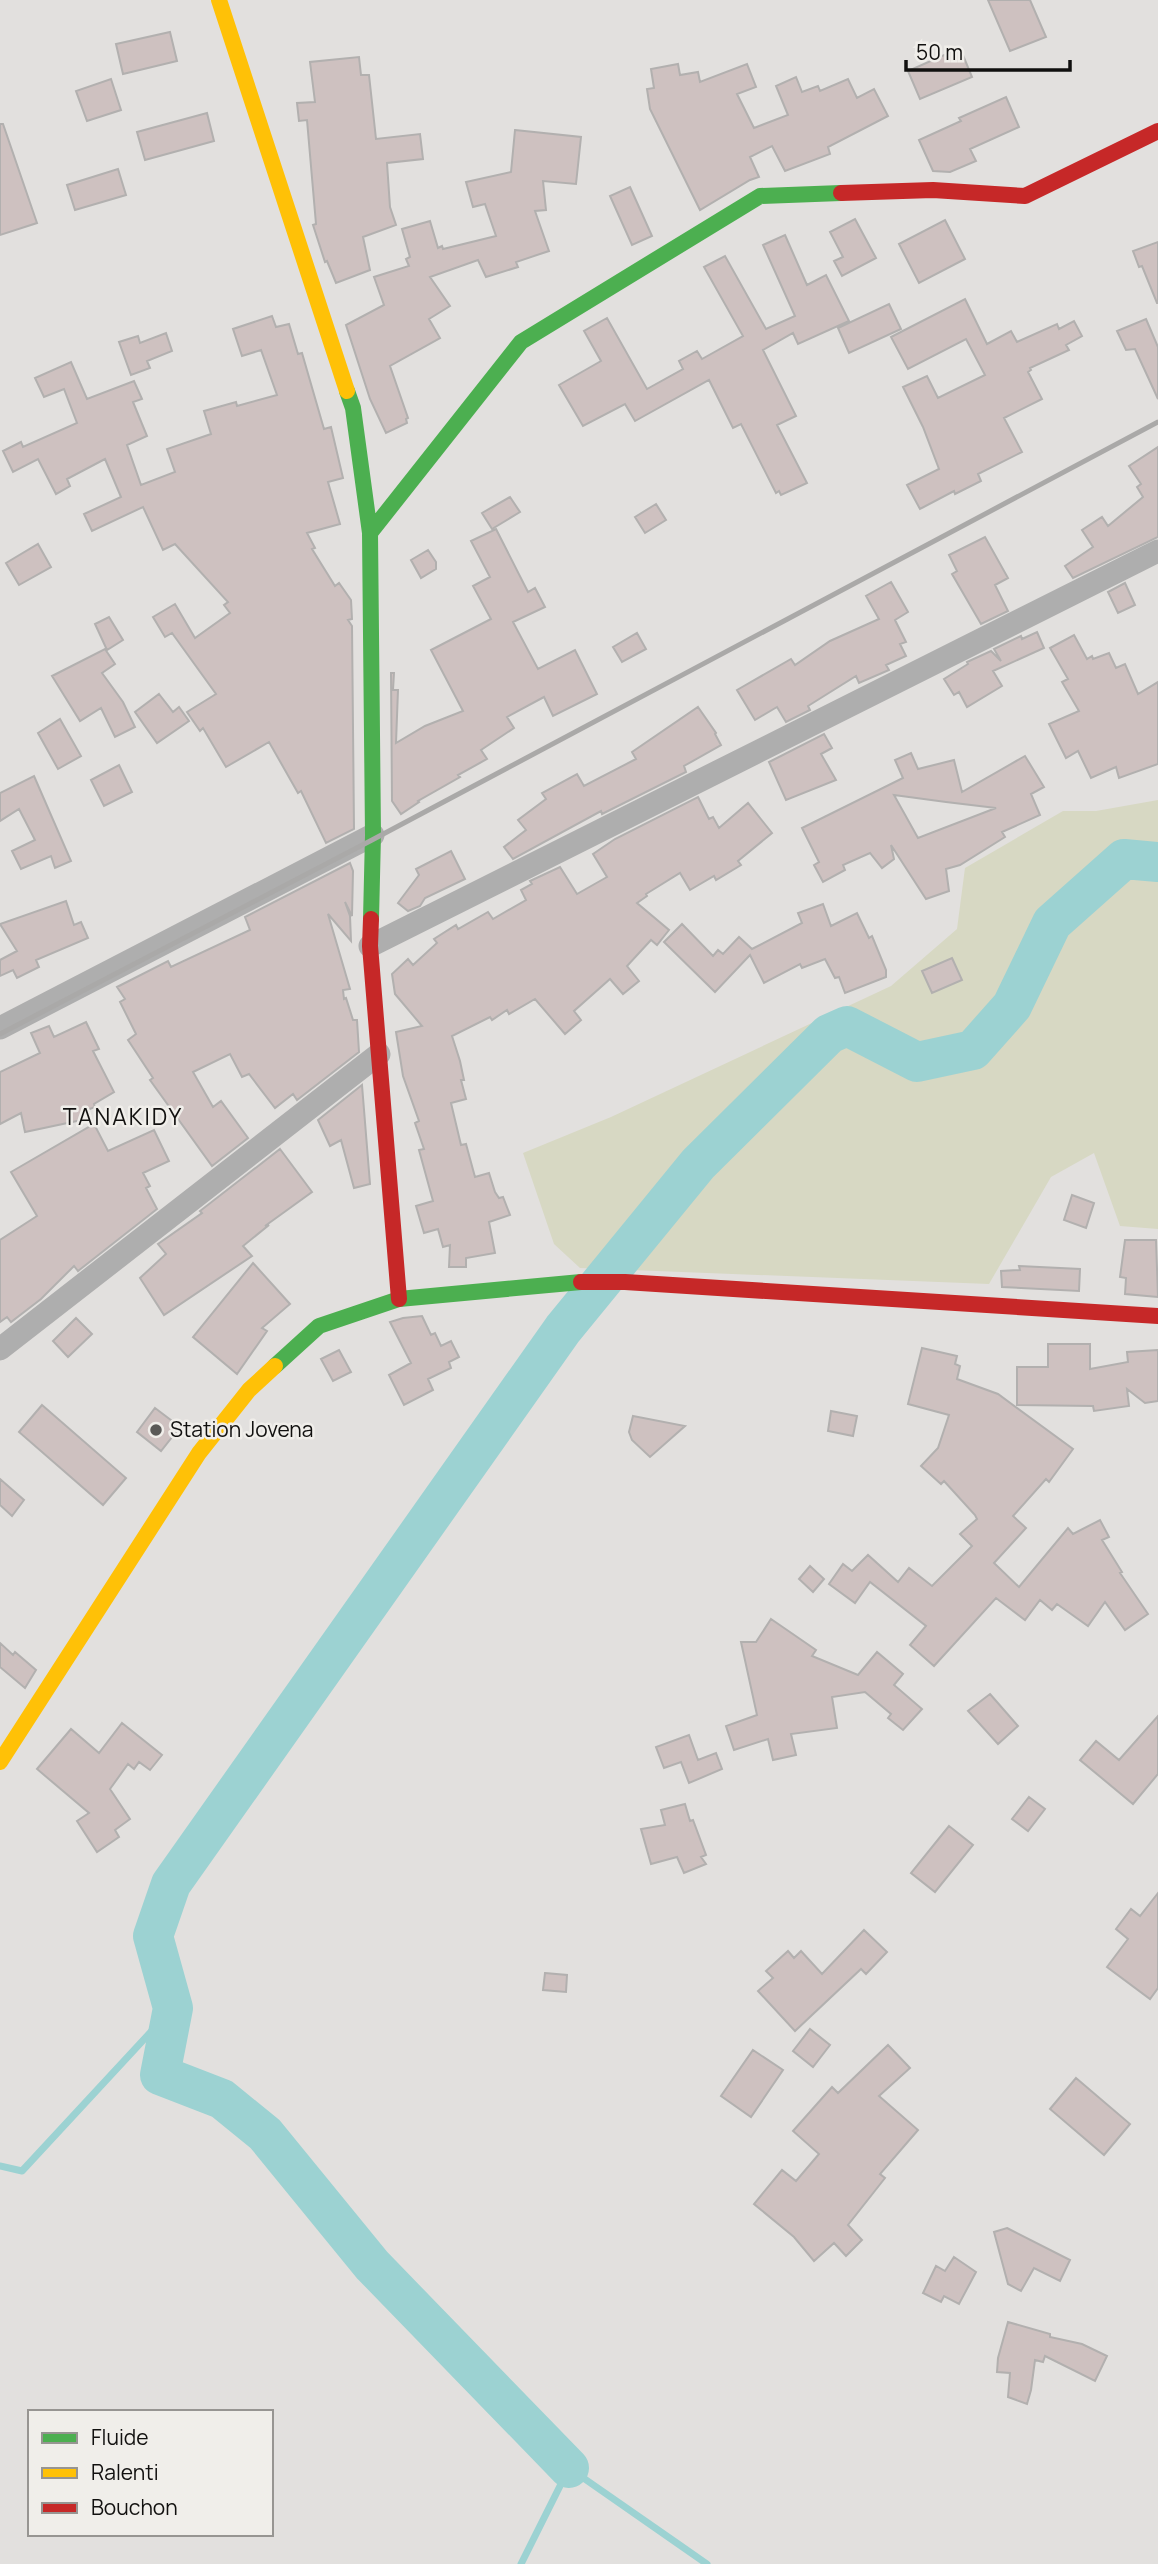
<svg xmlns="http://www.w3.org/2000/svg" width="1158" height="2564" font-family="Manrope,sans-serif">
<rect width="100%" height="100%" fill="#e2e0de"/>
<path fill="#d7d8c3" d="M1158 800V1229L1120 1226 1094 1153 1051 1177 989 1284 580 1268 554 1244 523 1153 611 1117 891 986 957 929 965 868 1063 811H1096Z"/>
<g fill="none" stroke-linecap="round" stroke-linejoin="round">
<path stroke="#9cd2d2" stroke-width="7" d="M0 2166 22 2171 173 2008
M521 2564 569 2468 707 2564"/>
<path stroke="#9cd2d2" stroke-width="40" d="M569 2468 372 2265 265 2134 222 2099 160 2075 173 2008 153 1936 171 1884 563 1329 698 1164 829 1034 847 1026 917 1062 973 1050 1012 1006 1052 923 1124 859 1158 862"/>
</g>
<path fill="#cec1c0" stroke="#b2b0af" stroke-width="2" fill-rule="evenodd" d="M988 0H1030L1046 37 1010 51Z
M170 32 177 61 123 74 116 44Z
M960 48 972 77 920 99 908 71Z
M359 57 361 75H369L376 139 420 134 423 159 387 163 390 207 396 225 363 237 370 270 336 283 327 261 325 262 313 225 316 224 307 120 299 121 297 103 315 102 310 62Z
M678 64 680 75 698 72 700 82 747 64 756 87 737 94 754 128 788 115 776 86 796 77 802 92 818 86 820 91 848 79 857 98 874 89 888 116 828 147 830 154 785 171 772 146 750 157 759 177 750 180 700 210 650 109 647 89 654 88 651 69Z
M111 79 121 110 87 121 76 91Z
M1006 97 1019 127 970 149 976 161 950 172 933 171 919 140 961 121 959 118Z
M207 113 214 141 145 160 137 132Z
M0 124H3L37 223 0 235Z
M515 130 581 137 576 184 543 181 546 210 535 211 549 251 516 262 518 267 486 277 478 260 430 277 450 306 429 319 440 338 390 366 408 418 406 419 407 423 386 433 370 399 346 325 384 305 374 277 409 266 406 259 410 257 402 229 430 221 438 248 442 246 443 249 496 236 485 204 473 207 466 182 511 172Z
M118 169 126 195 75 210 67 185Z
M630 187 652 236 632 245 610 196Z
M855 219 876 258 842 276 834 261 843 257 830 232Z
M945 220 965 259 919 283 899 244Z
M785 235 807 285 826 275 849 321 798 344 793 333 763 350 796 416 777 425 807 483 781 495 779 491 776 493 741 424 733 428 709 380 635 421 625 404 583 426 559 385 601 361 584 331 607 318 647 389 683 369 679 361 697 351 702 359 743 336 704 267 725 256 766 329 795 316 763 245Z
M1158 242V303H1157L1142 266 1139 267 1133 251Z
M965 299 987 344 1011 331 1017 342 1057 324 1059 329 1074 321 1082 336 1066 345 1069 350 1030 368 1031 370 1028 372 1042 399 1004 418 1022 452 978 474 981 481 955 494 954 491 920 509 907 485 939 469 923 427 903 387 927 376 938 398 985 375 966 339 908 369 891 337Z
M889 304 901 329 849 353 838 328Z
M272 316 276 327 289 324 298 354 302 353 324 429 331 427 343 478 328 482 340 524 307 533 315 548 312 549 335 586 339 583 351 600 352 619 348 620 352 626 354 829 326 843 301 791 298 793 269 742 226 767 203 728 200 731 187 712 216 694 172 633 165 637 153 617 175 604 195 638 230 613 224 605 228 602 175 544 163 550 143 507 92 531 84 514 121 497 105 459 67 479 70 486 56 494 38 459 13 472 3 451 21 442 23 447 77 423 64 389 44 397 35 378 71 362 87 399 134 381 142 399 133 402 147 436 127 445 141 485 175 472 167 449 211 434 204 411 236 402 237 406 277 395 261 350 242 356 233 329Z
M1146 319 1158 347V399L1135 349 1126 350 1117 331Z
M166 333 172 351 147 361 150 368 131 375 119 342 138 336 140 343Z
M1158 447V537L1073 578 1065 566 1093 547 1082 530 1102 517 1108 526 1143 497 1137 487 1141 484 1129 466Z
M510 497 520 512 492 529 482 513Z
M656 504 666 520 645 533 635 517Z
M496 529 528 592 535 588 545 607 513 622 538 669 575 650 597 694 553 716 544 697 507 717 514 728 481 750 487 759 458 775 460 777 418 801 419 802 401 814 392 801 391 673H394L393 690H398L396 743 425 726 463 711 431 650 491 619 473 586 490 577 471 541Z
M985 537 1008 578 995 585 1008 611 981 624 952 574 957 571 949 555Z
M38 544 51 567 19 585 6 563Z
M428 550 436 562V569L421 578 411 560Z
M891 582 908 612 895 620 906 642 900 644 906 656 886 665 889 670 859 683 856 676 808 706 810 710 786 722 777 707 755 720 737 690 791 659 795 665 830 641 879 619 866 596Z
M1125 583 1135 605 1118 613 1108 592Z
M109 617 123 640 107 650 95 624Z
M1037 632 1044 648 993 671 1002 686 967 707 959 692 954 695 944 679 968 664 967 662 991 651 1001 661 994 649 1021 636 1022 639Z
M637 633 646 649 622 662 613 647Z
M1074 635 1087 659 1092 656 1093 659 1109 653 1116 668 1125 664 1138 694 1158 682V764L1119 778 1116 767 1091 778 1078 751 1066 758 1049 724 1079 711 1062 682 1068 679 1050 648Z
M105 649 115 664 102 673 123 702 135 727 115 737 101 708 80 721 52 676Z
M159 694 173 712 179 707 189 721 157 743 135 712Z
M698 707 716 733 715 734 721 745 684 766 686 772 602 814 601 811 513 859 504 847 526 830 518 820 546 799 542 793 577 774 584 786 636 759 632 752Z
M60 719 81 756 58 769 38 733Z
M824 734 832 748 821 754 836 780 786 800 769 762Z
M911 753 918 769 954 760 962 792 1025 756 1044 787 1031 794 1040 815 1002 832 1005 837 960 865 946 869 949 891 926 899 891 845 894 859 882 868 870 853 843 865 845 870 823 882 814 865 819 862 802 828 903 778 895 760ZM894 795 946 802 996 808 918 838Z
M119 765 132 792 104 806 91 780Z
M34 776 71 861 55 868 51 856 21 869 12 851 35 840 19 809 0 821V793Z
M698 797 709 819 713 817 719 828 748 803 772 833 738 861 741 865 716 880 714 876 690 890 680 873 646 894 647 896 637 903 669 930 657 945 651 940 627 966 639 981 623 994 610 979 574 1011 581 1020 565 1034 535 999 509 1014 507 1010 492 1020 490 1017 452 1036 460 1061 464 1080H461L466 1099 451 1103 461 1145 466 1144 475 1177 489 1173 495 1192 499 1198 503 1197 510 1215 489 1222 495 1253 466 1258V1267H449L450 1245 443 1247 438 1229 424 1233 416 1206 433 1201 419 1150 424 1149 415 1123 419 1121 403 1076 396 1032 422 1026 395 994 392 974 408 959 413 965 437 943 434 939 456 925 458 929 488 912 493 919 526 900 521 890 532 884 530 881 560 867 577 894 607 877 593 854 615 839Z
M451 851 465 879 425 898 420 906 408 911 398 903 419 875 416 869Z
M350 863 353 871 352 916 345 902 350 916 351 941 328 914 350 989 343 990 344 999 346 998 353 1020H357L359 1052 297 1100 293 1094 275 1108 249 1074 242 1077 230 1054 193 1072 213 1107 221 1101 248 1138 212 1166 150 1080 153 1078 128 1040 136 1034 120 1002 125 999 117 987 168 961 171 967 250 930 245 917Z
M66 901 74 925 81 922 88 938 36 960 39 967 17 978 13 970 0 976V960L17 951 0 924Z
M823 904 831 926 857 913 869 938 872 936 886 970V977L845 993 839 977 835 978 825 959 802 968 800 964 764 983 750 955 715 992 664 942 682 924 713 956 718 950 723 954 739 937 752 949 802 923 798 913Z
M952 958 962 980 932 993 922 971Z
M86 1022 99 1049 93 1051 114 1092 94 1104 95 1107 87 1110 91 1118 25 1132 21 1113 0 1124V1072L40 1053 31 1033 49 1026 54 1037Z
M362 1085 370 1184 354 1188 341 1140 330 1146 318 1120Z
M94 1124 108 1151 154 1130 169 1161 143 1173 150 1186 146 1188 157 1209 78 1271 74 1266 41 1299 11 1322 7 1317 0 1322V1240L37 1216 11 1172Z
M280 1149 312 1192 265 1226 269 1225 243 1246 252 1256 164 1315 140 1278 166 1254 158 1244 202 1213 200 1211Z
M1072 1195 1094 1203 1086 1228 1064 1220Z
M1125 1240H1156L1158 1297 1125 1294 1126 1278 1120 1277Z
M253 1263 290 1304 262 1328 267 1331 237 1374 193 1337Z
M1019 1266 1080 1269 1079 1291 1002 1287 1001 1271 1020 1270Z
M422 1316 431 1335 435 1333 441 1346 451 1341 459 1357 449 1362 451 1368 428 1379 433 1390 404 1405 389 1375 411 1363 390 1322 403 1318Z
M76 1318 92 1334 68 1357 53 1341Z
M1048 1344H1090V1369L1128 1362 1127 1352 1158 1350V1401L1145 1403 1127 1389 1129 1406 1094 1411 1093 1406 1017 1405V1367H1048Z
M922 1348 957 1356 955 1364 960 1366 957 1379 998 1394 1073 1449 1049 1482 1046 1479 1013 1516 1026 1528 994 1563 1019 1587 1068 1528 1073 1534 1100 1520 1109 1537 1102 1540 1122 1572 1120 1573 1148 1614 1125 1630 1105 1602 1088 1626 1057 1604 1052 1610 1040 1600 1025 1620 996 1598 934 1666 910 1645 926 1626 870 1582 855 1603 829 1584 843 1564 852 1571 868 1555 898 1582 909 1568 932 1586 972 1546 960 1534 977 1519 975 1515 944 1481 941 1484 921 1466 938 1448 949 1415 908 1404Z
M339 1350 351 1372 333 1381 321 1359Z
M42 1405 126 1478 103 1505 19 1432Z
M155 1408 180 1427 161 1451 137 1432Z
M831 1411 857 1416 853 1436 828 1431Z
M633 1416 685 1426 650 1457 632 1440 629 1432Z
M0 1479 24 1500 12 1516 0 1505Z
M810 1566 824 1579 813 1592 799 1579Z
M771 1619 816 1650 812 1656 858 1675 877 1652 903 1674 894 1685 922 1709 903 1730 888 1718 891 1714 865 1692 832 1697 837 1728 791 1734 796 1755 773 1760 768 1739 734 1750 726 1726 757 1715 741 1642H756Z
M0 1643 13 1655 15 1652 36 1670 25 1688 0 1667Z
M990 1694 1018 1726 998 1744 968 1711Z
M1158 1716V1774L1133 1804 1080 1760 1096 1741 1119 1760Z
M122 1723 162 1755 150 1770 139 1762 134 1769 128 1764 110 1789 130 1819 115 1830 119 1837 97 1852 77 1821 89 1813 37 1769 71 1729 99 1753Z
M689 1735 698 1760 716 1753 722 1769 689 1783 681 1762 664 1768 656 1747Z
M1029 1797 1045 1809 1028 1831 1012 1819Z
M685 1804 690 1821 693 1820 706 1855 701 1857 706 1864 684 1873 677 1857 651 1864 641 1829 665 1825 661 1810Z
M949 1826 973 1845 935 1892 911 1873Z
M1158 1893V1988L1150 1999 1107 1967 1128 1939 1116 1929 1131 1909 1140 1916Z
M864 1930 887 1952 866 1974 861 1969 795 2031 758 1991 773 1978 766 1971 788 1951 794 1958 801 1951 822 1974Z
M545 1973 567 1975 566 1992 543 1990Z
M810 2029 830 2045 813 2067 793 2051Z
M888 2045 910 2068 879 2096 918 2130 880 2174 885 2178 848 2225 862 2240 846 2256 834 2243 814 2261 794 2237 754 2204 782 2170 796 2181 819 2154 793 2131 832 2087 838 2093Z
M753 2050 783 2070 751 2117 721 2096Z
M1076 2078 1130 2124 1104 2155 1050 2109Z
M1007 2228 1070 2260 1060 2281 1034 2268 1021 2291 1008 2284 994 2232Z
M954 2257 976 2272 959 2304 944 2296 941 2302 923 2293 936 2266 945 2271Z
M1008 2322 1050 2334V2337L1082 2344 1107 2356 1095 2381 1045 2356 1043 2362 1035 2360 1031 2390 1027 2404 1008 2397 1010 2373 997 2372 998 2358Z"/>
<g fill="none" stroke-linecap="round" stroke-linejoin="round">
<path stroke="#aeaeae" stroke-width="23" d="M370 946 1158 551
M0 1028 373 835
M0 1349 379 1054"/>
<path stroke="#4caf50" stroke-width="16" d="M347 391 353 408 370 533 373 835 371 919
M370 533 521 342 760 196 841 193
M275 1366 319 1326 399 1299 581 1282"/>
<path stroke="#ffc107" stroke-width="16" d="M219 0 347 391
M0 1762 199 1453 249 1390 275 1366"/>
<path stroke="#c62828" stroke-width="16" d="M841 193 933 190 1025 196 1158 131
M371 919 370 946 399 1299
M581 1282H625L1158 1316"/>
<path stroke="#aaa9a8" stroke-width="5" d="M0 1034 372 840 1158 422"/>
</g>
<circle fill="#5a5957" stroke="#f0eeea" stroke-width="2.5" cx="156" cy="1430" r="7"/>
<g text-anchor="middle" stroke-width="5" stroke-linejoin="round" paint-order="stroke">
<g font-size="21" fill="#11100f" stroke="#f0eeea" text-anchor="start">
<text x="170" y="1437">Station Jovena</text>
</g>
<g font-size="23" letter-spacing="2" fill="#11100f" stroke="#f0eeea">
<text x="123" y="1125">TANAKIDY</text>
</g>
</g>
<rect x="28" y="2410" width="245" height="126" fill="#f0eeea" stroke="#979592" stroke-width="2"/>
<rect x="42" y="2433" width="35" height="10" fill="#4caf50" stroke="#979592" stroke-width="2"/>
<text x="91" y="2445" font-size="21" fill="#11100f">Fluide</text>
<rect x="42" y="2468" width="35" height="10" fill="#ffc107" stroke="#979592" stroke-width="2"/>
<text x="91" y="2480" font-size="21" fill="#11100f">Ralenti</text>
<rect x="42" y="2503" width="35" height="10" fill="#c62828" stroke="#979592" stroke-width="2"/>
<text x="91" y="2515" font-size="21" fill="#11100f">Bouchon</text>
<path d="M906 60v10h164v-10" fill="none" stroke="#11100f" stroke-width="3.5"/>
<text x="916" y="60" font-size="21" fill="#11100f" stroke="#f0eeea" stroke-width="5" paint-order="stroke">50 m</text>
</svg>
